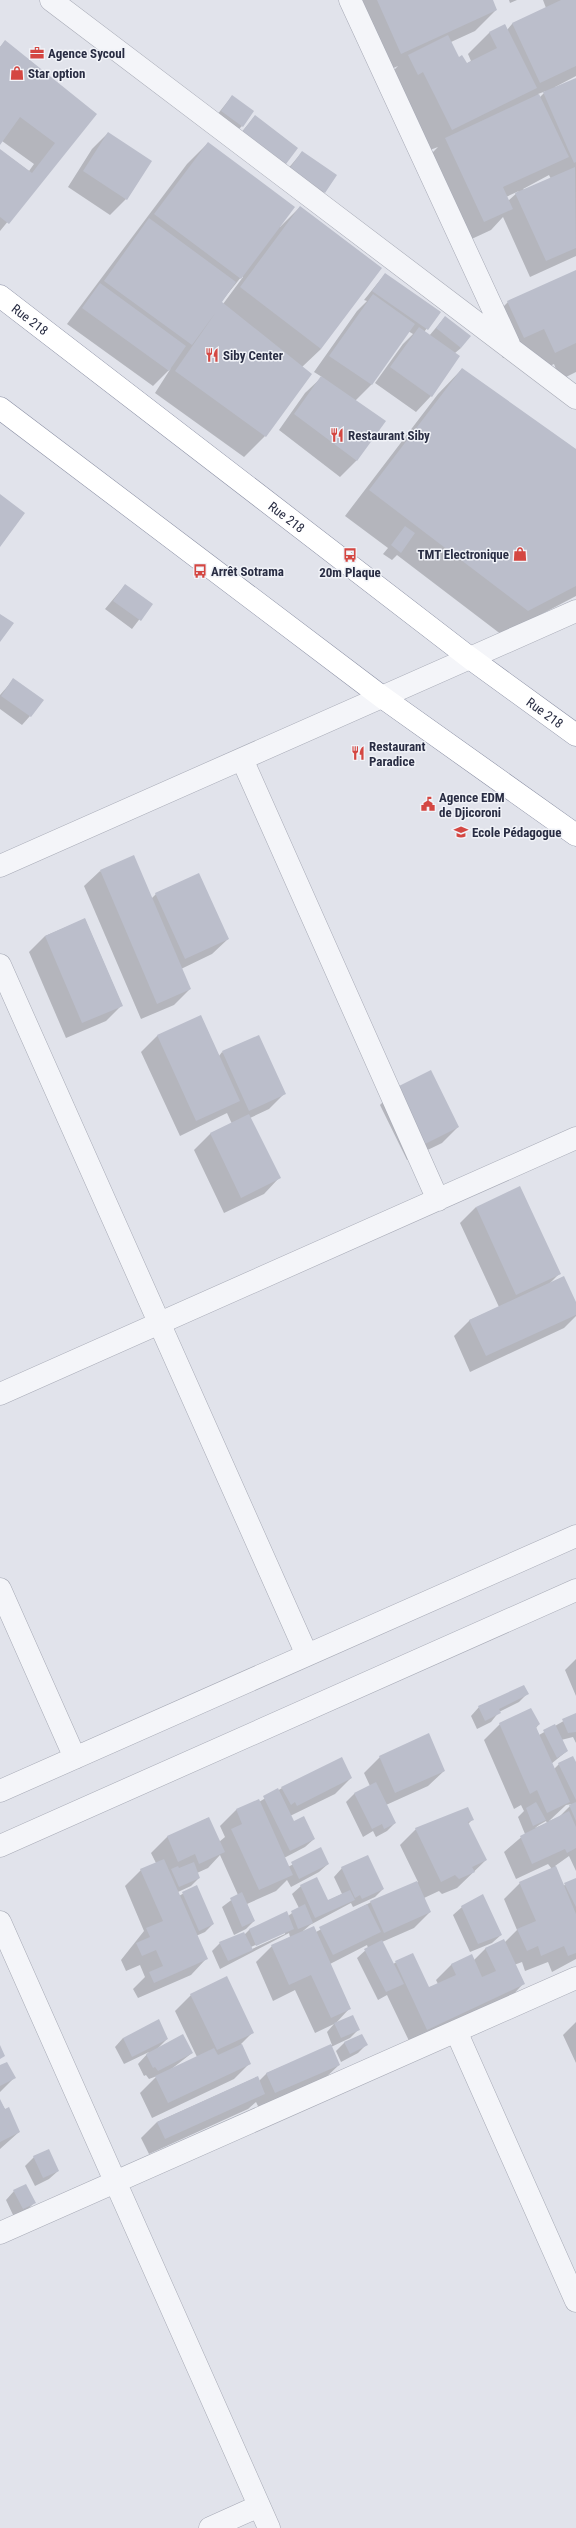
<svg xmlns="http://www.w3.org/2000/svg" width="576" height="2528" font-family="'Roboto Condensed',sans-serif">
<rect width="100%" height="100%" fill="#e1e3eb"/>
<path fill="#0003" fill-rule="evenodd" d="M349 0H492L496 10 475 31 451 42 458 58 466 64 471 61 468 54 489 33 505 25 507 30 512 24 546 8 543 0H576V76L555 87V88L576 79V256L530 277 503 217 491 230 463 243 425 160 438 147 430 150 387 77 398 66 380 74ZM546 91 540 97 538 94ZM549 175 551 179 524 190 523 189ZM519 191 508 201 506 197Z
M509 0H517L510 3Z
M5 41 95 115 0 231V150L29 171 34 164 2 141 0 144V47Z
M232 96 242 126 234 134 213 120Z
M255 116 297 148 285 164 235 140Z
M108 133 126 199 110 215 68 187 92 149Z
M208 143 280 227 300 207 321 349 302 367 265 436 244 457 155 393 171 368 153 386 67 324 187 164ZM242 276 243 277 223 304 221 302Z
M302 152 324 192 316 201 282 176Z
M576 271V372L560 380 554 364 534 373 522 349 503 358 486 324 508 302Z
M385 274 439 313 424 332 429 336 445 317 461 348 455 353 431 396 416 412 375 383 403 344 413 334 408 331 371 385 355 401 384 421 356 461 340 477 279 430 305 393 322 377 314 372 357 311 367 301 364 300Z
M462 369 576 450V596L502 635 397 555 392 560 383 554 388 548 345 516 438 394Z
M125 585 151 604 132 629 105 609Z
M13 680 30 716 22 725 0 709V695Z
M100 871 151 899 156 894 228 939 212 954 181 969 190 989 174 1005 141 1019 84 886Z
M85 919 122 1005 106 1021 66 1038 29 952 45 936Z
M201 1017 219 1056 222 1052 285 1093 269 1109 250 1118 279 1178 264 1194 224 1213 194 1150 210 1134 232 1124 227 1113 180 1136 141 1052 157 1036Z
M396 1089 458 1127 442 1143 407 1160 380 1105Z
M476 1207 559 1274 550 1283 576 1304V1316L564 1328 470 1372 454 1336 470 1320 499 1307 460 1223Z
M576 1659V1696L565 1670Z
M527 1694 519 1702 499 1712 491 1722 477 1729 471 1716 479 1707Z
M576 1714V1743L573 1737 561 1740 567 1751 551 1764 554 1769 559 1764H576V1871L569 1856 555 1866 563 1886 576 1879V1959L552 1972 548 1962 525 1971 522 1962 514 1965 523 1984 508 2000 411 2045 387 1995 378 2000 357 1958 368 1948 367 1945 330 1964 350 2008 335 2024 359 2029 350 2038 331 2047 339 2065 323 2080 259 2108 256 2102 248 2109 149 2154 141 2138 157 2122 257 2077 259 2081 267 2073 332 2045 327 2032 334 2024 315 2033 295 1990 273 2001 256 1962 272 1946 290 1937 289 1933 220 1969 212 1951 220 1943 244 1935 249 1930 286 1913 288 1916 299 1908 292 1894 301 1886 327 1901 342 1894 334 1877 342 1868 383 1889 375 1897 353 1907 351 1903 349 1904 310 1925 303 1931 316 1932 371 1902 418 1882 400 1845 416 1829 473 1819 468 1824 486 1860 457 1888 442 1894 439 1891 424 1898 430 1912 414 1928 382 1942 393 1964 412 1954 428 1989 438 1984 436 1980 452 1964 474 1960 486 1948 504 1943 517 1930 504 1899 520 1883 552 1869 548 1864 516 1879 504 1852 525 1834 518 1817 524 1811 521 1805 514 1809 484 1740 500 1724H539L536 1728 539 1735ZM572 1804 559 1817 549 1821 566 1805ZM546 1821 547 1823 535 1828 539 1825ZM285 1932V1934L252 1949 251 1947Z
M380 1757 444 1771 428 1786 386 1805 395 1823 387 1831 376 1837 373 1831 363 1837 346 1802 354 1794 370 1786 364 1773Z
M351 1778 335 1794 290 1816 293 1823 314 1839 305 1847 284 1858 288 1867 321 1849 328 1864 319 1872 291 1887 287 1880 276 1891 247 1904 254 1921 246 1929 234 1935 222 1907 238 1895 220 1855 208 1868 197 1873 199 1878 191 1886 178 1892 179 1896 196 1886 213 1924 205 1932 196 1936 206 1959 191 1975 138 1998 133 1989 145 1977 140 1965 126 1971 121 1960 144 1931 125 1886 141 1870 156 1863 151 1853 167 1837 208 1818 219 1842 225 1837 220 1826 236 1810 259 1802 282 1788Z
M462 1907 501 1935 492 1943 470 1952 453 1915Z
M191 1995 253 2032 241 2044 250 2063 234 2079 152 2118 140 2093 157 2076 149 2079 146 2075 144 2076 138 2064 149 2052 124 2064 115 2047 123 2038 167 2039 157 2049 192 2053 170 2070 197 2057 175 2011Z
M576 2022V2063L563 2035Z
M361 2035 366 2045 358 2053 341 2062 336 2051 344 2043Z
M0 2067 14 2078 0 2092Z
M0 2101 19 2132 0 2149Z
M48 2150 58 2171 49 2179 35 2186 25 2166 34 2157Z
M14 2191 35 2202 26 2211 14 2217 6 2200Z"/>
<path fill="#bbbecb" d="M377 0H493L497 10 401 54Z
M561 0H576V66L540 83 512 23Z
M505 24 537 88 452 130 423 72 418 75 408 55 448 35 459 57 462 55 467 63 497 48 489 32Z
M5 40 97 114 9 224 0 217V149L32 173 55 143 20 117 0 145V47Z
M576 78V162L574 163 543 92Z
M539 94 569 157 503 187 513 209 484 222 445 138Z
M232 95 254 111 243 127 221 111Z
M255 115 298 148 286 164 242 132Z
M108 132 152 161 127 200 83 171Z
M208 142 295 207 241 279 154 214Z
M302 151 337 175 325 193 290 168Z
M575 167 576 248 546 261 515 193Z
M300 206 382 268 321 349 240 287Z
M149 218 236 282 222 302 312 374 266 437 175 371 216 312 192 345 104 281Z
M576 270V343L555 353 544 329 524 338 507 301Z
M385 273 441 312 428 330 372 291Z
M100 283 186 346 169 371 82 308Z
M373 294 415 324 372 385 329 356Z
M445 316 471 336 461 348 436 328Z
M419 327 460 356 432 397 390 367Z
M462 368 576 449V586L528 611 369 490Z
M321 376 386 421 357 461 294 414Z
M0 494 25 513 0 547Z
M405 526 415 533 401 553 391 545Z
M125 584 153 604 141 621 113 601Z
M0 614 14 623 0 642Z
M13 678 44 700 31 717 1 696Z
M134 855 191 989 157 1004 100 870Z
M199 873 229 939 185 959 155 893Z
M85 918 123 1006 82 1023 45 936Z
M201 1015 240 1101 196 1121 157 1035Z
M259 1035 286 1094 249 1111 222 1051Z
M431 1070 459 1127 423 1145 395 1088Z
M249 1114 281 1178 241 1198 210 1133Z
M520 1186 561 1274 516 1295 476 1207Z
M564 1276 576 1302V1315L486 1356 469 1320Z
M524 1685 529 1694 499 1709 501 1713 485 1721 478 1706Z
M531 1708 540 1724 536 1727 570 1802 547 1813 537 1790 530 1794 499 1723Z
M576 1713V1732L568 1733 562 1719Z
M555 1724 568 1751 557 1758 543 1730Z
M429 1733 445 1771 395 1793 379 1756Z
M573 1756 576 1762V1800L558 1763Z
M342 1757 352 1778 297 1806 295 1802 291 1805 281 1787Z
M376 1782 396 1823 384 1829 382 1824 372 1829 354 1793Z
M278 1788 294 1821 304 1816 315 1839 290 1851 263 1796Z
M259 1799 293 1875 259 1890 231 1829 242 1824 236 1809Z
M536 1802 546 1820 533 1826 526 1808Z
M576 1802V1821L569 1805Z
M468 1807 474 1820 468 1822 487 1860 472 1867 475 1872 459 1879 455 1875 441 1882 415 1828Z
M569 1811 576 1827V1848L567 1853 565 1849 532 1864 520 1836Z
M209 1817 225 1852 199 1864 195 1854 178 1862 167 1836Z
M321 1847 329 1864 299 1879 291 1862Z
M368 1855 384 1889 362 1899 360 1895 355 1898 341 1867Z
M164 1859 208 1959 154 1983 149 1972 163 1966 156 1950 142 1956 136 1943 150 1937 146 1928 163 1921 140 1869Z
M194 1862 200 1878 179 1887 171 1869 178 1866 179 1868Z
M556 1866 576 1914V1953L568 1956 564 1946 541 1956 538 1946 527 1951 517 1929 536 1921 519 1882Z
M317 1877 328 1900 350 1890 355 1900 315 1918 300 1885Z
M576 1878V1907L564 1883Z
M417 1881 431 1912 384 1933 370 1901Z
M197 1885 214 1924 199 1931 182 1892Z
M242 1892 255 1921 242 1927 230 1898Z
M483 1894 502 1935 478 1944 461 1906Z
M305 1904 313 1923 298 1929 291 1911Z
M367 1904 381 1932 333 1955 319 1927Z
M287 1911 294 1929 256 1946 249 1929Z
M314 1926 351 2009 331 2018 311 1975 289 1985 271 1945Z
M244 1932 253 1950 228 1961 219 1942Z
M504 1939 525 1984 427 2030 395 1961 413 1953 429 1987 456 1975 451 1964 472 1954 482 1977 496 1971 485 1948Z
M382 1940 404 1984 386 1992 364 1949Z
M227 1976 254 2033 217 2050 190 1994Z
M353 2015 360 2030 341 2038 334 2023Z
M159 2019 168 2039 132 2057 123 2038Z
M183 2034 193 2053 158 2071 155 2067 153 2068 146 2054Z
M362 2034 368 2045 350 2054 344 2042Z
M242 2044 251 2064 168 2103 155 2076 214 2048 218 2055Z
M331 2044 340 2065 275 2093 266 2073Z
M0 2045 5 2056 0 2059Z
M7 2062 16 2078 0 2086V2065Z
M258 2076 265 2094 165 2139 157 2122Z
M0 2099 5 2109 9 2107 20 2132 0 2142Z
M49 2149 59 2171 43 2178 33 2156Z
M26 2184 36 2203 23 2209 13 2190Z"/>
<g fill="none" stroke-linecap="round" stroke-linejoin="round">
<defs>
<path id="minor" d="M51 0 576 398
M350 0 509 344
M242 759 438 1200
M0 866 576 611
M0 965 307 1655
M0 1394 576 1138
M0 1589 75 1758
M0 1791 576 1536
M0 1846 576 1590
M0 1922 269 2528
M456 2031 576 2301
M0 2233 576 1978
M210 2528 259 2506"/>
<g id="highway">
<path id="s1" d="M0 296 470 658 576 735"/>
<path d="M0 408 382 697 576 835"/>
</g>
</defs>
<use href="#minor" stroke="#a6a9b5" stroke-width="23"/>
<use href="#highway" stroke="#888da2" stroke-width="23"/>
<use href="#minor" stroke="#f4f5f9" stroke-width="22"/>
<use href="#highway" stroke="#fff" stroke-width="22"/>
</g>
<defs>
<symbol id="office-bare" viewBox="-9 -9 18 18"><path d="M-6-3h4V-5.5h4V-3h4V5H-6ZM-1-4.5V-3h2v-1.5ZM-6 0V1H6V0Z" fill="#d44742" stroke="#f1f3f8" stroke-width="2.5" paint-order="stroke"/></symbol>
<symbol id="shop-bare" viewBox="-9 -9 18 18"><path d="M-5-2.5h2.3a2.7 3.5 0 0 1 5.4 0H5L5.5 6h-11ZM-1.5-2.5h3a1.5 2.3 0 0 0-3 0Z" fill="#d44742" stroke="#f1f3f8" stroke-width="2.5" paint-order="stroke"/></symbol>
<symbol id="restaurant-bare" viewBox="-9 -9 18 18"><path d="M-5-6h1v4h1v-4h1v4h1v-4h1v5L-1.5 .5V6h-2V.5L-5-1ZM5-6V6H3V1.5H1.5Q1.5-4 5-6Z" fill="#d44742" stroke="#f1f3f8" stroke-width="2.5" paint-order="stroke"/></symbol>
<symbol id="bus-bare" viewBox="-9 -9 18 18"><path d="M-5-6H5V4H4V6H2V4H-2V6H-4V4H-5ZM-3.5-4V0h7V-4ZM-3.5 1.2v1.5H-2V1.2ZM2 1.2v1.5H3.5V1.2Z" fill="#d44742" stroke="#f1f3f8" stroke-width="2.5" paint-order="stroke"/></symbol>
<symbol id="civic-bare" viewBox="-9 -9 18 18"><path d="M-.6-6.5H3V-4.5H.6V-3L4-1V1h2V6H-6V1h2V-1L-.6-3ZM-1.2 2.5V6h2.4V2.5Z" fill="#d44742" stroke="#f1f3f8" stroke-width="2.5" paint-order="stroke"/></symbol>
<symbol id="school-bare" viewBox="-9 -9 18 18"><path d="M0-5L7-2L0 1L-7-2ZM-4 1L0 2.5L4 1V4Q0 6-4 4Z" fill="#d44742" stroke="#f1f3f8" stroke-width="2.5" paint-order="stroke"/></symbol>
</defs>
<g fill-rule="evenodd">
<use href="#office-bare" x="27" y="43" width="20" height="20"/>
<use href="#shop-bare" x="7" y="63" width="20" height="20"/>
<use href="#restaurant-bare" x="202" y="345" width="20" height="20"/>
<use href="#restaurant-bare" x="327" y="425" width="20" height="20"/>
<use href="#shop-bare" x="510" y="544" width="20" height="20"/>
<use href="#bus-bare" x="340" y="545" width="20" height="20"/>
<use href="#bus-bare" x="190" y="561" width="20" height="20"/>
<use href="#restaurant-bare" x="348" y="743" width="20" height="20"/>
<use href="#civic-bare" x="418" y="794" width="20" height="20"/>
<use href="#school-bare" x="451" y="822" width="20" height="20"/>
</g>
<g text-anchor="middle" stroke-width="3" stroke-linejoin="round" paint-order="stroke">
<g font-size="13" font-weight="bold" fill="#292d43" stroke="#f1f3f8" text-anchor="start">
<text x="48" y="58">Agence Sycoul</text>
<text x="28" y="78">Star option</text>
<text x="223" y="360">Siby Center</text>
<text x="348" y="440">Restaurant Siby</text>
<text x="509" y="559" text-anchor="end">TMT Electronique</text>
<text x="211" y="576">Arrêt Sotrama</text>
<text x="350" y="577" text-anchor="middle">20m Plaque</text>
<text x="369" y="751">Restaurant<tspan x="369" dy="15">Paradice</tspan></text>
<text x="439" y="802">Agence EDM<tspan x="439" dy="15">de Djicoroni</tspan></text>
<text x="472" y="837">Ecole Pédagogue</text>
</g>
<g font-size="13" fill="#292d43" stroke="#f1f3f8">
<text dy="5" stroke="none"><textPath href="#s1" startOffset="38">Rue 218</textPath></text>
<text dy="5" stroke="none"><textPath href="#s1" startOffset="362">Rue 218</textPath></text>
<text dy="5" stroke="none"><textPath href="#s1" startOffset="686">Rue 218</textPath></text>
</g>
</g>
</svg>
